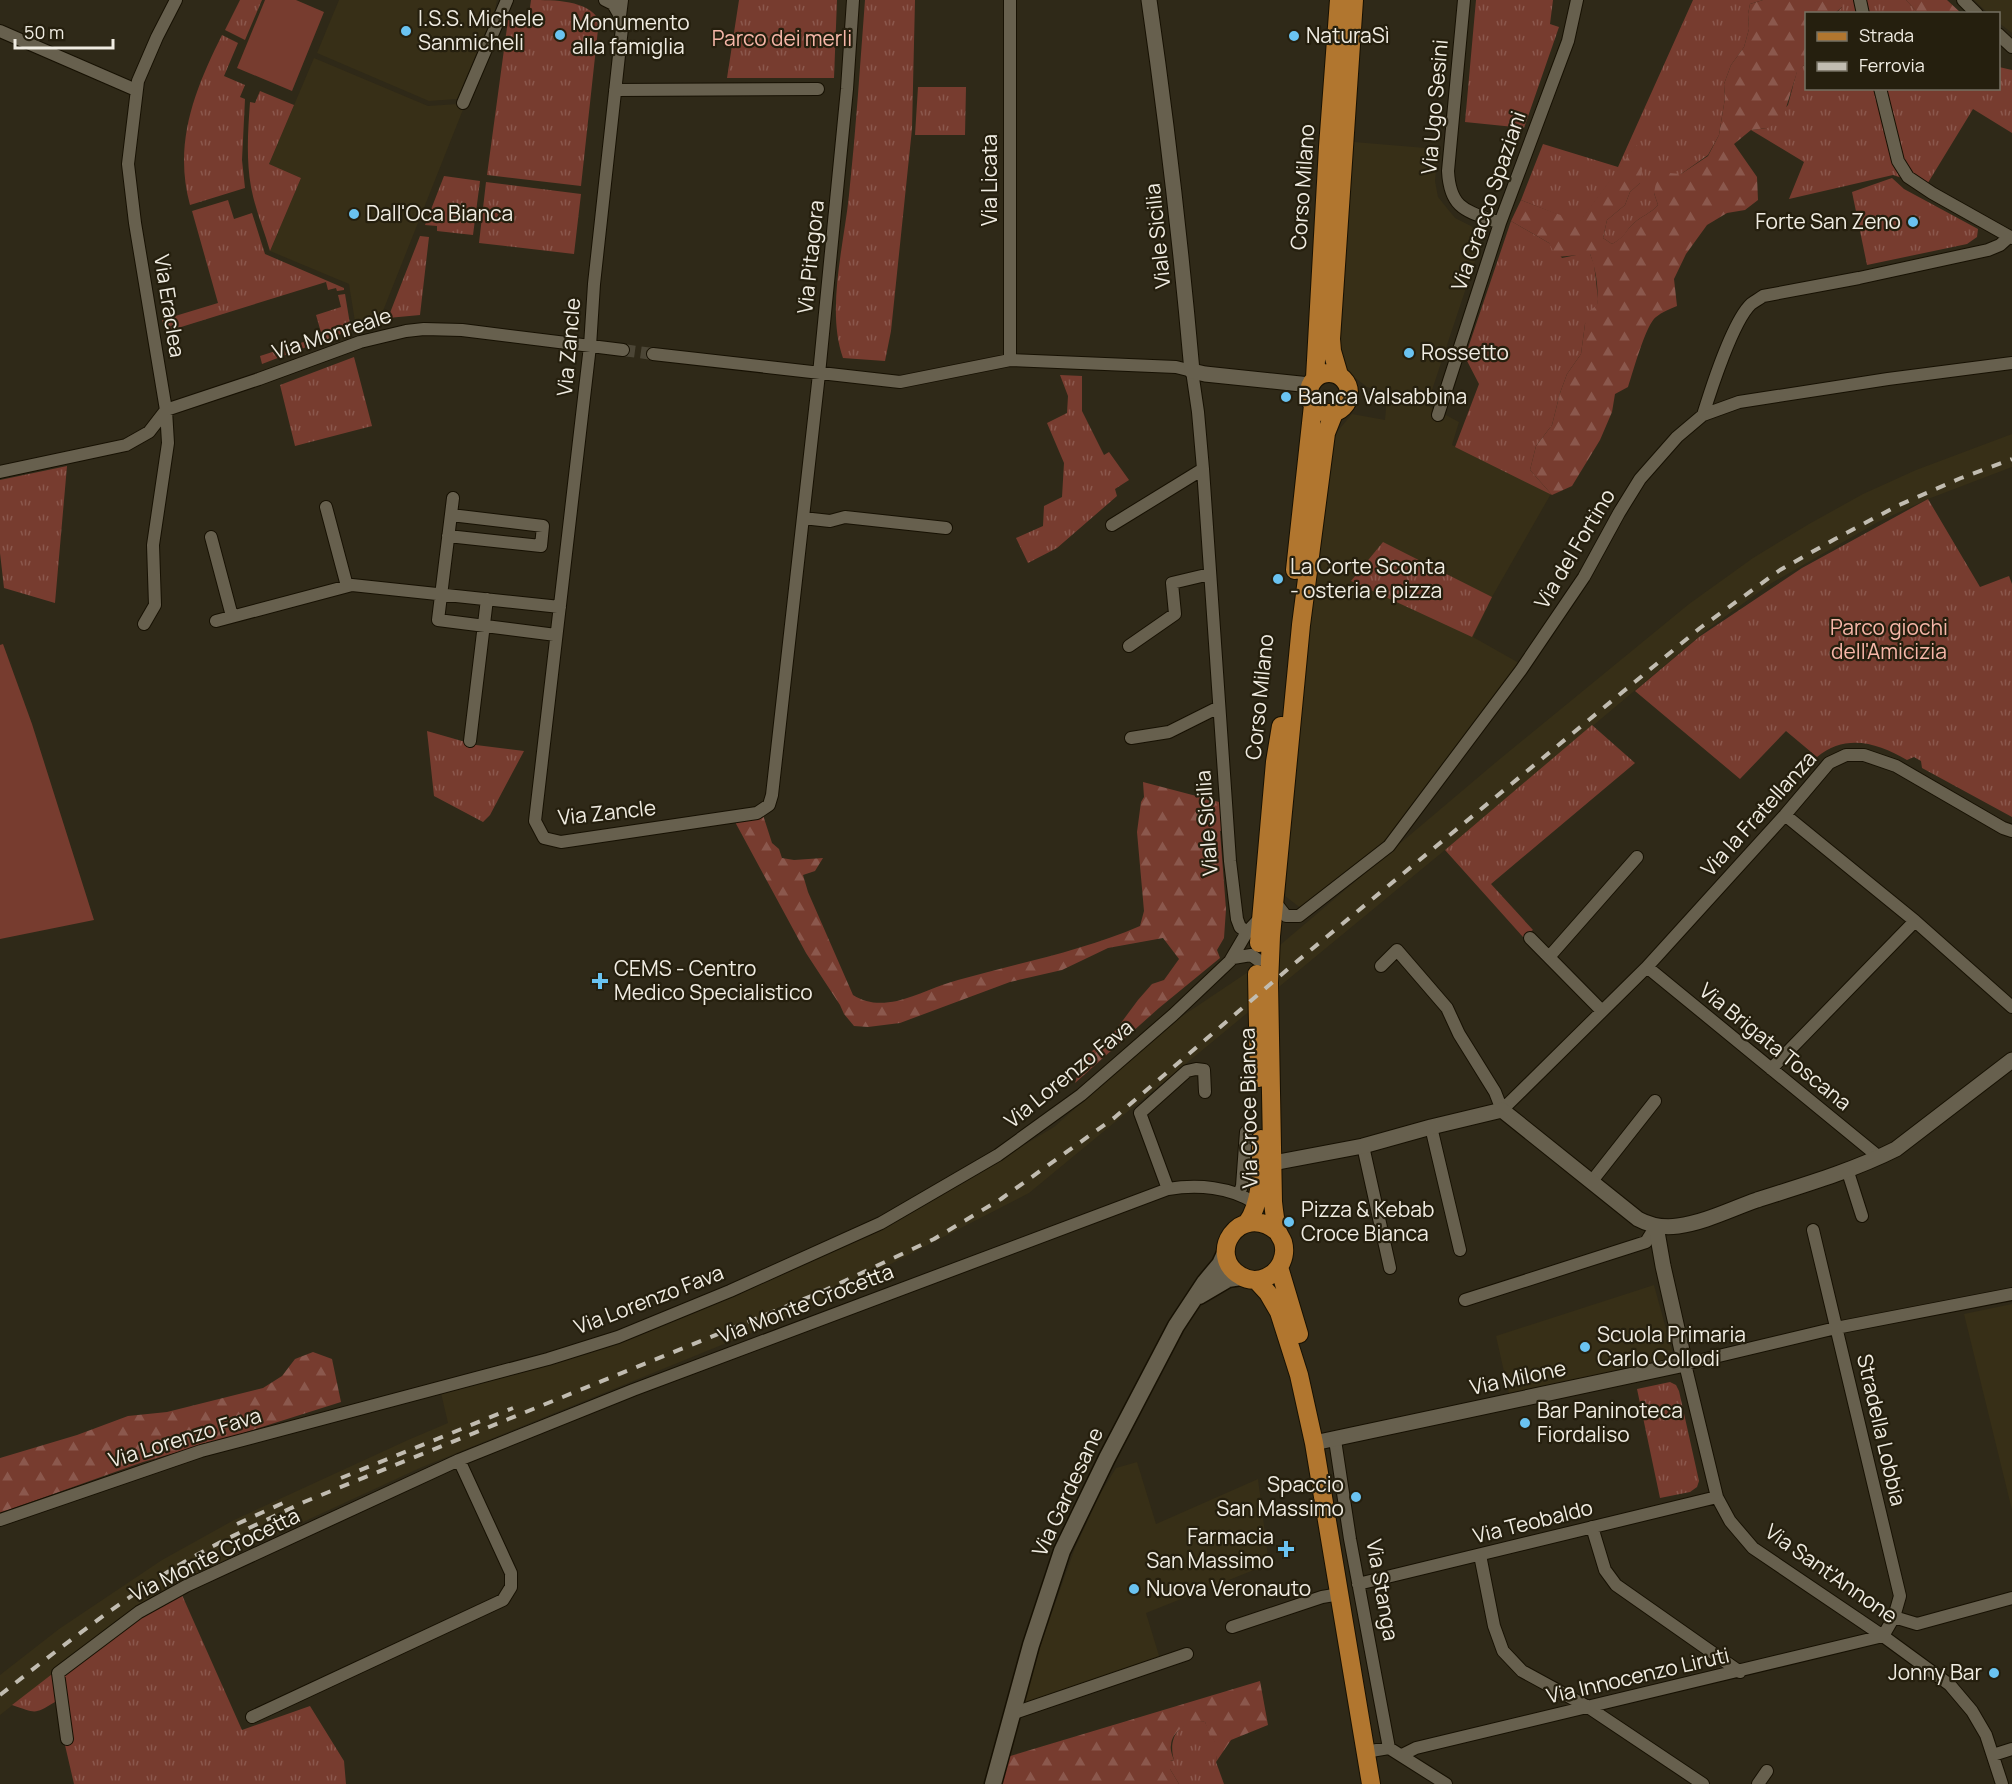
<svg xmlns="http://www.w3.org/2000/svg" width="2012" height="1784" font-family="Manrope,sans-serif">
<defs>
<pattern id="grass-tufts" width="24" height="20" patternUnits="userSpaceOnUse" patternTransform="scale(1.5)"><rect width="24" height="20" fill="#773c2f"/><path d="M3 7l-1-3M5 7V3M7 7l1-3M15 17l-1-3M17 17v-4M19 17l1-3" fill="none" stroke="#8b584d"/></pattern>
<pattern id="forest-firs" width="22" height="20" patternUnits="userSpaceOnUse" patternTransform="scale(1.5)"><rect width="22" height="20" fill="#773c2f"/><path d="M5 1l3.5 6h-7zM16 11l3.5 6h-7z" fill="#8b584d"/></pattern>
</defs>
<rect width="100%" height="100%" fill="#2f2918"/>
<path fill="#372f17" d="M339 0H497L495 10 457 99 429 101 317 53Z
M1974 0H2012V33L1999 23 1998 14 1988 13Z
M314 58 428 106 458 104 464 107 379 321 356 328 349 284 270 251 301 178 269 164Z
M1354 142 1438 149 1435 181 1438 197 1455 218 1471 226 1478 232 1481 243 1427 405 1459 422 1452 445 1552 492 1492 597 1473 637 1519 663 1407 822 1302 909 1285 896 1295 755 1308 618 1332 443 1336 433 1352 414 1385 420 1386 408 1384 393 1367 387 1354 377 1345 367 1340 344Z
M2012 434V467L1928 499 1878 522 1770 584 1708 629 1445 850 1029 1193 778 1322 420 1468 249 1547 178 1586 78 1654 0 1715V1675L59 1629 162 1560 234 1520 408 1440 448 1423 441 1393 566 1359 951 1189 1054 1127 1172 1023 1248 972 1495 763 1689 604 1753 558 1809 524 1863 494 1916 470Z
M1654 1285 1674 1358 1509 1394 1496 1336Z
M2012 1304V1510L1964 1314Z
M1137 1462 1156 1524 1258 1479 1269 1564 1146 1613 1160 1659 1023 1706 1042 1640 1075 1548 1100 1494 1116 1468Z"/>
<path fill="url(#grass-tufts)" d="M240 0H262L245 40 225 30Z
M531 0C554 0 588 0 599 20L581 186 487 175 508 20 528 22Z
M739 0H837L834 78H727Z
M865 0H915L912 129 891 331 885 361 843 358C826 310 844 245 849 195 856 130 860 65 865 0Z
M1476 0H1553L1550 24 1559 27 1524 128 1465 122Z
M1693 0H1763L1750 4 1748 14 1749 29 1744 47 1731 65 1724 84 1725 98 1719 135 1708 155 1654 193 1658 205C1651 213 1642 216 1634 223 1624 232 1627 236 1612 244L1603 238 1607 220 1625 205 1630 192 1640 183 1636 146 1579 223 1521 200 1543 144 1618 167Z
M1842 0H1906L1918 13 1835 14 1842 7Z
M222 35 238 43 224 76 245 85 240 97 245 99 242 160 245 188 190 205C173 143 195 89 222 35Z
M1806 58V88H1998L1999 67 2012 70V133L1973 109 1926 186 1893 175 1789 199 1804 162 1751 130 1767 128 1788 105 1797 71 1804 65Z
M918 87H966L965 135H915Z
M260 91 294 105 269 164 301 178 270 251C264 230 255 209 251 187 246 159 248 130 250 102L255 103Z
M444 176 480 181 473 235 437 231V226L425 225Z
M1892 178 1904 189 1978 229 1977 237 1967 244 1867 265 1852 192Z
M486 182 581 194 574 254 479 243Z
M228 200 234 219 252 213 265 254 344 288V290L337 291 336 288 328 290 326 282 165 332 162 320 218 303 192 211Z
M1511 221 1549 243 1562 258 1581 254H1590L1594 264 1598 299 1597 306 1585 324 1581 354 1567 374 1560 393 1552 425 1536 446 1530 470 1552 495 1455 447 1479 384 1465 357Z
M420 236 429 237 420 315 388 318Z
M345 294 351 330 262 364 260 356 322 336 316 315 341 307 338 295Z
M354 357 372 426 295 446 280 385Z
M1060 375 1082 376V411L1104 455 1109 452 1129 480 1115 489 1117 496 1057 548 1028 563 1016 538 1043 526 1044 506 1062 497 1064 463 1047 423 1067 413 1068 396Z
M67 466 55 603 4 588 0 553V480Z
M1928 499 1980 587 2009 576 2012 584V817L1922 768 1921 761 1914 757 1907 760C1878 743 1846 733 1817 757L1786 731 1740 779 1635 691 1699 637 1802 568Z
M1383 542 1492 597 1472 637 1351 581Z
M1592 725 1635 763 1491 884 1533 930 1523 937 1445 850Z
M427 731 476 745 524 751 490 815 483 822 434 796Z
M1670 1382 1676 1385 1679 1391 1699 1481 1697 1487 1690 1492 1660 1498 1637 1389Z
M178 1586 242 1730 310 1706 344 1761 346 1784H74L55 1702C33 1715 37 1713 12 1705L78 1654Z
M1199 1721 1205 1722 1216 1744 1218 1749 1216 1762 1224 1784H1179L1170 1769V1761L1174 1760C1168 1740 1177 1723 1199 1721Z"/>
<path fill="url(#forest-firs)" d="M1763 0H1842V7L1835 13 1806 14V58L1804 65 1797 72 1782 121 1767 128 1751 130 1734 144 1757 177 1758 200 1745 210 1727 213 1707 225 1686 254 1674 279 1677 306C1670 309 1662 312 1656 317 1646 324 1633 372 1628 387L1615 394 1612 412 1600 440 1572 486 1552 495 1530 470 1536 446 1552 425 1560 393 1567 374 1581 354 1585 324 1589 311 1597 305C1599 290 1596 269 1590 254L1556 257 1549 243 1511 221 1521 200 1579 222 1636 145 1645 151 1640 183 1630 192 1625 205 1607 220 1603 238 1612 244C1626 236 1624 232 1634 223 1642 216 1651 213 1658 205L1654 193 1658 172 1681 174 1708 156 1719 135 1725 98 1724 84 1731 65 1744 47 1749 29 1748 14 1750 4Z
M1906 0H1947L1961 13H1918Z
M1143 782 1223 803 1226 830 1220 831 1226 909 1224 938 1217 950 1220 958 1159 1008 1075 1083 1082 1059 1112 1035 1138 1000 1152 984 1164 980 1179 959 1163 938 1108 948 1062 970 1010 982 900 1023 868 1027 854 1026 844 1014 840 1005 806 953 734 820 763 815 772 843 779 849 782 858 794 860 823 858 815 871 803 875 808 892 853 995C867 1004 881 1004 897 1001 918 996 938 985 958 980 1019 963 1082 951 1140 926L1144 911 1137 832 1141 802 1144 797Z
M313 1352 332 1359 341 1402 237 1435 143 1462 0 1513V1458L77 1435 128 1416 167 1412 263 1388 282 1376 295 1359Z
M1260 1681 1268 1725 1231 1740 1216 1762C1219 1741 1211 1740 1205 1722 1191 1720 1172 1730 1171 1745 1170 1750 1172 1755 1174 1760L1170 1761V1769L1179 1784H1001L1007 1757Z"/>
<path fill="#773c2f" d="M265 0H296L324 12 292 91 237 68Z
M3 644 32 724 94 920 0 939V645Z"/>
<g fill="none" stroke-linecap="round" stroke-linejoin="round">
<path stroke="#4c4636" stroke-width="12" stroke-dasharray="12 6" stroke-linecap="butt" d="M623 350 653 354"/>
<defs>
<path id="minor" d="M605 0 613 4 620 16
M622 0 620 16 622 28 594 284 590 346 535 821 544 838 561 842 757 813 769 805 772 795 819 374 847 89 853 0
M1464 0 1448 171C1450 210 1467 211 1500 223
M1860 0 1863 14
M1963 0 1977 14
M0 31 136 90
M1998 34 2012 47
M1880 88 1898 161 1908 177 1932 193 2012 238
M615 90 818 89
M463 103 507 0
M653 354 900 382 1010 360 1176 367 1192 371 1198 412 1203 469 1230 861 1237 919 1240 927 1247 932
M1010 360V0
M166 410 259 379 360 342 406 331 424 329 462 330 623 350
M1438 415 1500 223 1568 41 1577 0
M1703 415C1711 389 1733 321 1751 304 1755 301 1759 299 1763 296L1859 278 1988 250 2000 245 2009 237
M0 472 126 445 149 432 166 410
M453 498 438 620 556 635
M326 507 347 586
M803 518 830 521 845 517 946 528
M1112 525 1203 469
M448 536 541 546 543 526 451 515
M211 537 232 616
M216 621 352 585 560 607
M144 624 155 605 153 545 168 443 166 410 135 223 128 164 138 81 157 37 176 0
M1129 646 1175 614 1172 583 1210 574
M1131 738 1169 732 1219 707
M470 741 487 599
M1785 815 1915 921 2012 1007
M1275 902 1286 916H1299L1389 846 1521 670 1584 577 1619 513 1640 479 1677 437 1703 415 1739 402 1888 379 2012 363
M1530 938 1602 1011
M1549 957 1637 857
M1233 958 1251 955 1258 960
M1381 966 1397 950 1447 1008 1459 1034 1495 1092 1502 1110 1647 967 1785 815 1829 763 1846 755H1864L1896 766 2003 828 2012 831
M1647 967 1879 1157
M1771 1069 1915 921
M1431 1127 1460 1250
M1363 1146 1390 1268
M1847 1169 1862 1216
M1592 1181 1655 1101
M1168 1189 1140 1113 1187 1071 1196 1069 1204 1070 1205 1092
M1239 1194 1242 1186 1246 1132
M1813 1230 1900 1596 1894 1617 1883 1636
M1465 1300 1646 1242 1656 1226
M1335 1440 1350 1539 1389 1748
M0 1520 201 1451 548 1359 618 1337 730 1291 881 1223 998 1155 1081 1095 1173 1015 1230 961 1247 932 1260 918
M1592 1527 1605 1570 1616 1585 1740 1672
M1480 1555 1494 1626 1503 1651 1522 1671 1588 1707 1703 1784
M1358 1584 1717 1497
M1894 1617 1917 1624 2012 1598
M1232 1627 1322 1597 1340 1594
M1011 1714 1187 1654
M252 1717 503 1600 511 1587V1573L459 1460
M67 1739 58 1673 139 1612 186 1586 459 1460 633 1390 1168 1189C1198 1184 1230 1187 1255 1203
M1365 1752 1389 1748 1446 1784
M1402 1755 1416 1748 1883 1636
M1993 1755 2012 1749
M1758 1784 1767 1771
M2002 1784 1986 1735 1972 1711 1950 1685 1883 1636 1753 1548 1730 1521 1717 1497 1685 1364 1836 1328 2012 1294"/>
<path id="tertiary" d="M1149 0C1167 124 1181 247 1192 371L1205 374 1310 385
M1273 1163 1363 1146 1431 1127 1502 1110 1638 1219C1651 1226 1664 1228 1678 1226 1706 1222 1731 1209 1757 1200 1804 1185 1852 1171 1896 1149L2012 1060
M1314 1443 1685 1364 1663 1266 1656 1226"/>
<path id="secondary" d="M1199 1296 1228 1279 1241 1277
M993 1784 1031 1645 1062 1551 1107 1458 1176 1326 1205 1282 1220 1264 1226 1251"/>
<path id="primary" d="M1309 393a20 20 0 1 1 40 0a20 20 0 1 1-40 0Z
M1339 375 1332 351 1331 339 1354 0
M1315 378 1328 147 1339 0
M1295 570 1313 405
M1259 943 1275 762 1281 726
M1257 974 1259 1078
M1247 1223C1263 1201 1261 1165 1261 1139
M1278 1232C1239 1200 1205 1256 1241 1276 1249 1281 1259 1281 1267 1277 1280 1271 1287 1256 1283 1242 1281 1237 1278 1234 1277 1229 1275 1220 1274 1211 1273 1202L1269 983 1271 936 1301 625 1326 433 1334 413
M1279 1267 1299 1334
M1256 1280 1268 1293 1279 1312 1299 1375 1314 1443 1371 1784"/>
</defs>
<use href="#minor" stroke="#171103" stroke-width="14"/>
<use href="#tertiary" stroke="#171103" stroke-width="17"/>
<use href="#secondary" stroke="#171103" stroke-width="19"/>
<use href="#primary" stroke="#171103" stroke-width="20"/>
<use href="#minor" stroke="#67604e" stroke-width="12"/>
<use href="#tertiary" stroke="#67604e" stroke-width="15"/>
<use href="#secondary" stroke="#67604e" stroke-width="16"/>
<use href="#primary" stroke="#b1762f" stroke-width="18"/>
<path stroke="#c1bcb1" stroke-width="4" stroke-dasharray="10 10" stroke-linecap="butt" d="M341 1478 513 1408
M237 1524 283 1503
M0 1695C56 1651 113 1606 174 1568 215 1543 260 1523 304 1502L819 1293 934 1239 1001 1199 1114 1118 1295 963 1700 628 1780 570 1835 539 1897 506 1961 478 2012 459"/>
</g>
<g fill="#6ac3f1" stroke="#251f0e" stroke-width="2">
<circle cx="406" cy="31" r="6"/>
<circle cx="560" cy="35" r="6"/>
<circle cx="1294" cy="36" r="6"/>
<circle cx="354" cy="214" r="6"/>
<circle cx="1913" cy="222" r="6"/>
<circle cx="1409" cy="353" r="6"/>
<circle cx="1286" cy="397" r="6"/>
<circle cx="1278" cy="579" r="6"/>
<path d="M597 972h6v6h6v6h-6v6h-6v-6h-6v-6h6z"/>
<circle cx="1289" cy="1222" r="6"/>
<circle cx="1585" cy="1347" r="6"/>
<circle cx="1525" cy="1423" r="6"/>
<circle cx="1356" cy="1497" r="6"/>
<path d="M1283 1540h6v6h6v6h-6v6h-6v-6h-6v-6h6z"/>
<circle cx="1134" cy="1589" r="6"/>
<circle cx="1994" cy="1673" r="6"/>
</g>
<g text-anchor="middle" stroke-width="4.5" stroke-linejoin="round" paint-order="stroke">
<g font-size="21" fill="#f0ece2" stroke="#251f0e" text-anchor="start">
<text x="418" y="26">I.S.S. Michele<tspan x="418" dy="24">Sanmicheli</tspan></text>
<text x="572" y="30">Monumento<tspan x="572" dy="24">alla famiglia</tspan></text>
<text x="1306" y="43">NaturaSì</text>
<text x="366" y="221">Dall'Oca Bianca</text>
<text x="1901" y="229" text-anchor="end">Forte San Zeno</text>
<text x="1421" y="360">Rossetto</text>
<text x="1298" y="404">Banca Valsabbina</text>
<text x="1290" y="574">La Corte Sconta<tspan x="1290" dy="24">- osteria e pizza</tspan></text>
<text x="614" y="976">CEMS - Centro<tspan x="614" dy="24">Medico Specialistico</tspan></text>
<text x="1301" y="1217">Pizza &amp; Kebab<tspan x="1301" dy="24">Croce Bianca</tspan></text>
<text x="1597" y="1342">Scuola Primaria<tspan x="1597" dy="24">Carlo Collodi</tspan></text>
<text x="1537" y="1418">Bar Paninoteca<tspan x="1537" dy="24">Fiordaliso</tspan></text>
<text x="1344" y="1492" text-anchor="end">Spaccio<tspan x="1344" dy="24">San Massimo</tspan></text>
<text x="1274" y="1544" text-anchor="end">Farmacia<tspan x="1274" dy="24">San Massimo</tspan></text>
<text x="1146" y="1596">Nuova Veronauto</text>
<text x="1982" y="1680" text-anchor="end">Jonny Bar</text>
</g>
<g font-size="21" fill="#f7b7a9" stroke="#251f0e">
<text x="782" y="46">Parco dei merli</text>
<text x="1889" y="635">Parco giochi<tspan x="1889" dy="24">dell'Amicizia</tspan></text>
</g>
<g font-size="21" fill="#f0ece2" stroke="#251f0e">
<text transform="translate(1435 107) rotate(-85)" y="7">Via Ugo Sesini</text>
<text transform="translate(990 180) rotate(-90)" y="7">Via Licata</text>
<text transform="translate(1303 187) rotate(-86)" y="7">Corso Milano</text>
<text transform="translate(1489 201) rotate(-71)" y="7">Via Gracco Spaziani</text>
<text transform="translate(1158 236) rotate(-96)" y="7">Viale Sicilia</text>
<text transform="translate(811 257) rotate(-84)" y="7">Via Pitagora</text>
<text transform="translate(169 306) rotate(81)" y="7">Via Eraclea</text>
<text transform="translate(332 334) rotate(-18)" y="7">Via Monreale</text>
<text transform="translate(569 347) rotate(-85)" y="7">Via Zancle</text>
<text transform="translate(1575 549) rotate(-59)" y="7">Via del Fortino</text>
<text transform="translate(1260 697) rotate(-84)" y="7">Corso Milano</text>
<text transform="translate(607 813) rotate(-6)" y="7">Via Zancle</text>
<text transform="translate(1759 814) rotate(-48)" y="7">Via la Fratellanza</text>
<text transform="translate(1207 823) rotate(-94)" y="7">Viale Sicilia</text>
<text transform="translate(1775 1047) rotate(39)" y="7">Via Brigata Toscana</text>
<text transform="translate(1069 1074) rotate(-39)" y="7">Via Lorenzo Fava</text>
<text transform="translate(1249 1108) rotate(-91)" y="7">Via Croce Bianca</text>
<text transform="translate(649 1300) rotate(-21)" y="7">Via Lorenzo Fava</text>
<text transform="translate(806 1304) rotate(-21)" y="7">Via Monte Crocetta</text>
<text transform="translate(1518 1378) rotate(-12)" y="7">Via Milone</text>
<text transform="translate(1881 1430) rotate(77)" y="7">Stradella Lobbia</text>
<text transform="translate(185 1438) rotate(-17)" y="7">Via Lorenzo Fava</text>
<text transform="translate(1068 1492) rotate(-65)" y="7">Via Gardesane</text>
<text transform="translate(1533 1522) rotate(-14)" y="7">Via Teobaldo</text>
<text transform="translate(215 1555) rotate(-26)" y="7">Via Monte Crocetta</text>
<text transform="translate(1831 1574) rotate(35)" y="7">Via Sant'Annone</text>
<text transform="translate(1382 1590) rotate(80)" y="7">Via Stanga</text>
<text transform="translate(1638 1676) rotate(-13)" y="7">Via Innocenzo Liruti</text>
</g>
</g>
<rect x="1805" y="12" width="195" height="78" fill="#251f0e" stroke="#767163" stroke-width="1.5"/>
<rect x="1817" y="32" width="30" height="9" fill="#b1762f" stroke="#767163" stroke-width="1.5"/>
<text x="1859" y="42" font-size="18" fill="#f0ece2">Strada</text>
<rect x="1817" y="62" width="30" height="9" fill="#c1bcb1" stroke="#767163" stroke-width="1.5"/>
<text x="1859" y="72" font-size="18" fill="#f0ece2">Ferrovia</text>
<path d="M15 39v9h98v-9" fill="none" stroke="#f0ece2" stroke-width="3"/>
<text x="24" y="39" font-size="18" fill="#f0ece2" stroke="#251f0e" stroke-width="4.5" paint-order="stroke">50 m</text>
</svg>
